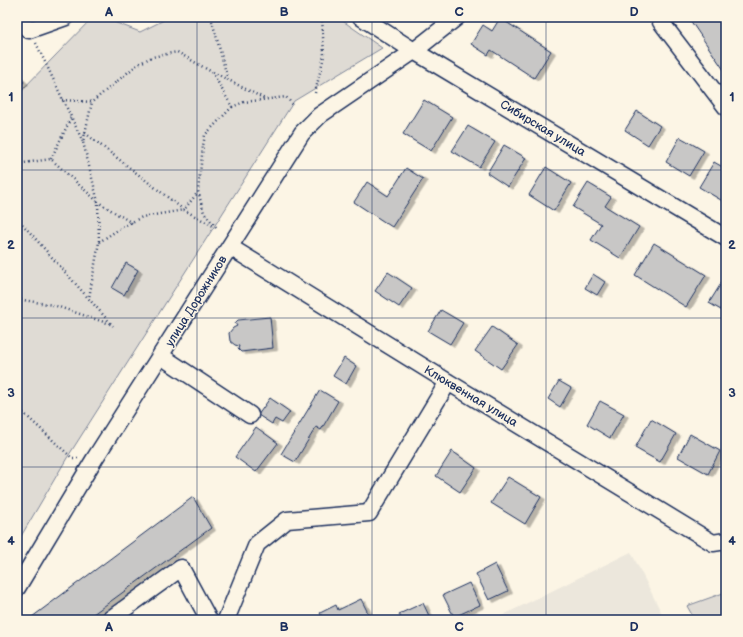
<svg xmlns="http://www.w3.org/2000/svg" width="743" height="637" font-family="'Balsamiq Sans',sans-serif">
<defs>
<filter id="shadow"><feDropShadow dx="4.5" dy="2.5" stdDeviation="0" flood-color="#0004"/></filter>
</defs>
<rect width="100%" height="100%" fill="#fcf5e5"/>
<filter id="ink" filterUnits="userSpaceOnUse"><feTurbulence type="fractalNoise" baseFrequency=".025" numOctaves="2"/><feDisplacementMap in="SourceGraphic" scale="8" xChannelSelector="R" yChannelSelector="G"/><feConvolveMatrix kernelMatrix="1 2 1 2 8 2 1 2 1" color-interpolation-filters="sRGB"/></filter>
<g filter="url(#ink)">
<path fill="#ece7dc" d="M631 552 665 620H493Z"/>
<path fill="#dfdbd4" stroke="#7d8599" d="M93 17H101L140 32 170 17H337L382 48 294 101 67 458 17 543V95Z
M726 592V620H695L687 606Z"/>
<path fill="#c8c7c6" stroke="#1b2f5e" filter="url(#shadow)" d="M688 17H721L726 25V73Z
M500 18 551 51 534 78 491 50 488 55 471 44 483 25 492 31Z
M17 75 24 82 17 89Z
M424 100 452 117 431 151 403 134Z
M637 111 660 126 648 145 625 130Z
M468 126 495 142 479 167 452 151Z
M680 137 704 151 689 176 666 162Z
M504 145 526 158 508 187 487 173Z
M714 162 726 169V203L699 187Z
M546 167 571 183 554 211 529 195Z
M406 168 423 179 392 227 354 202 367 182 388 196Z
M588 183 611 197 605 206 639 227 620 258 591 240 601 224 573 207Z
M654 243 706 275 686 307 635 275Z
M126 263 138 270 124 295 112 288Z
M388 272 412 288 399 307 375 291Z
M593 274 605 282 597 295 585 288Z
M722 282 726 285V313L709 303Z
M441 310 463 323 450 344 428 331Z
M270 317 273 348 241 352 238 349 239 346 235 345 230 341 229 333 233 328 237 326 235 323 238 320Z
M492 327 518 345 501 369 475 351Z
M344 358 356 366 346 384 333 376Z
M559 381 571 388 560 407 548 399Z
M320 390 338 401 321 430 316 427 295 462 281 454Z
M270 398 290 412 282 423 275 419 272 424 258 415Z
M600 401 624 414 610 438 587 424Z
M651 419 676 434 660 462 635 448Z
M256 427 278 443 256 472 235 457Z
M690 434 720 451 708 474 678 457Z
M452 451 476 468 460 492 436 476Z
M508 477 541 497 525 524 491 503Z
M193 497 211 528 85 620H28Z
M495 564 508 591 489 600 476 574Z
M469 583 480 605 454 617 443 595Z
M361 599 369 615 359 620H324L320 613 336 605 338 610Z
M423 603 431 620H402L399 614Z"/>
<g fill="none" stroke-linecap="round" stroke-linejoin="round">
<defs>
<path id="minor" d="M361 17 414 51 726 238
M663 17 661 22 726 107
M17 19 29 30 66 17
M230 247 448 382 713 543 726 541
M161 356 250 415
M17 588 95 458 302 133 320 115 414 51 457 17
M109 620 181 568 209 620
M226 620 257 544 287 520 369 513 448 382"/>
</defs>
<use href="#minor" stroke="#1b2f5e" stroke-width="19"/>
<path stroke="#1b2f5e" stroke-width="2.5" stroke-dasharray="1 3" stroke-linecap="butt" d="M211 17 228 80
M36 43 83 142
M213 72 265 99
M315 93 324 56 322 17
M62 100 92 102
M232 107 244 102 286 97 294 106
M85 133 184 210 198 192
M51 159 71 118
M17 164 51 159 98 202 99 242 89 298
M17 218 113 326
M132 223 98 202 83 142 92 102 138 64 152 57 177 52 212 72 232 107 205 135 203 146 198 191 204 213 217 228
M99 242 124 226 142 217 184 210 215 227
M17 299 53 305 113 325
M17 407 72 458H78"/>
<use href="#minor" stroke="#fcf5e5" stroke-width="16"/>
</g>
</g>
<path fill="none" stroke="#1b2f5e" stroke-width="1" stroke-opacity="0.55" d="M197 17V620M372 17V620M546 17V620M17 170H726M17 318H726M17 467H726"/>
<g text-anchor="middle" stroke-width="3" stroke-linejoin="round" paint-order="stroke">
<g font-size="12" fill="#1b2f5e" stroke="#fcf5e5">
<text transform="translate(543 128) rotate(31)" y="4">Сибирская улица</text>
<text transform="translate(196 301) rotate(-58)" y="4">улица Дорожников</text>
<text transform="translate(471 396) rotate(31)" y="4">Клюквенная улица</text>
</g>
</g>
<rect width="743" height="637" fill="none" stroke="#fcf5e5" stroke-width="44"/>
<rect x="22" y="22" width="699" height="593" fill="none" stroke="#1b2f5e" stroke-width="1.5"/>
<g font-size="13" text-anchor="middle" font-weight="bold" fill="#1b2f5e">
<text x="109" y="16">A</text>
<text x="284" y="16">B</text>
<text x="459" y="16">C</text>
<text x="634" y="16">D</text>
<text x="11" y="101">1</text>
<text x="732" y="101">1</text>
<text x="11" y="249">2</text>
<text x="732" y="249">2</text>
<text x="11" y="397">3</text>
<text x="732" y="397">3</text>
<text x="11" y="545">4</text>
<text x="732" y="545">4</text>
<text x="109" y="631">A</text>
<text x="284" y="631">B</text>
<text x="459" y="631">C</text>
<text x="634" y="631">D</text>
</g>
</svg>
